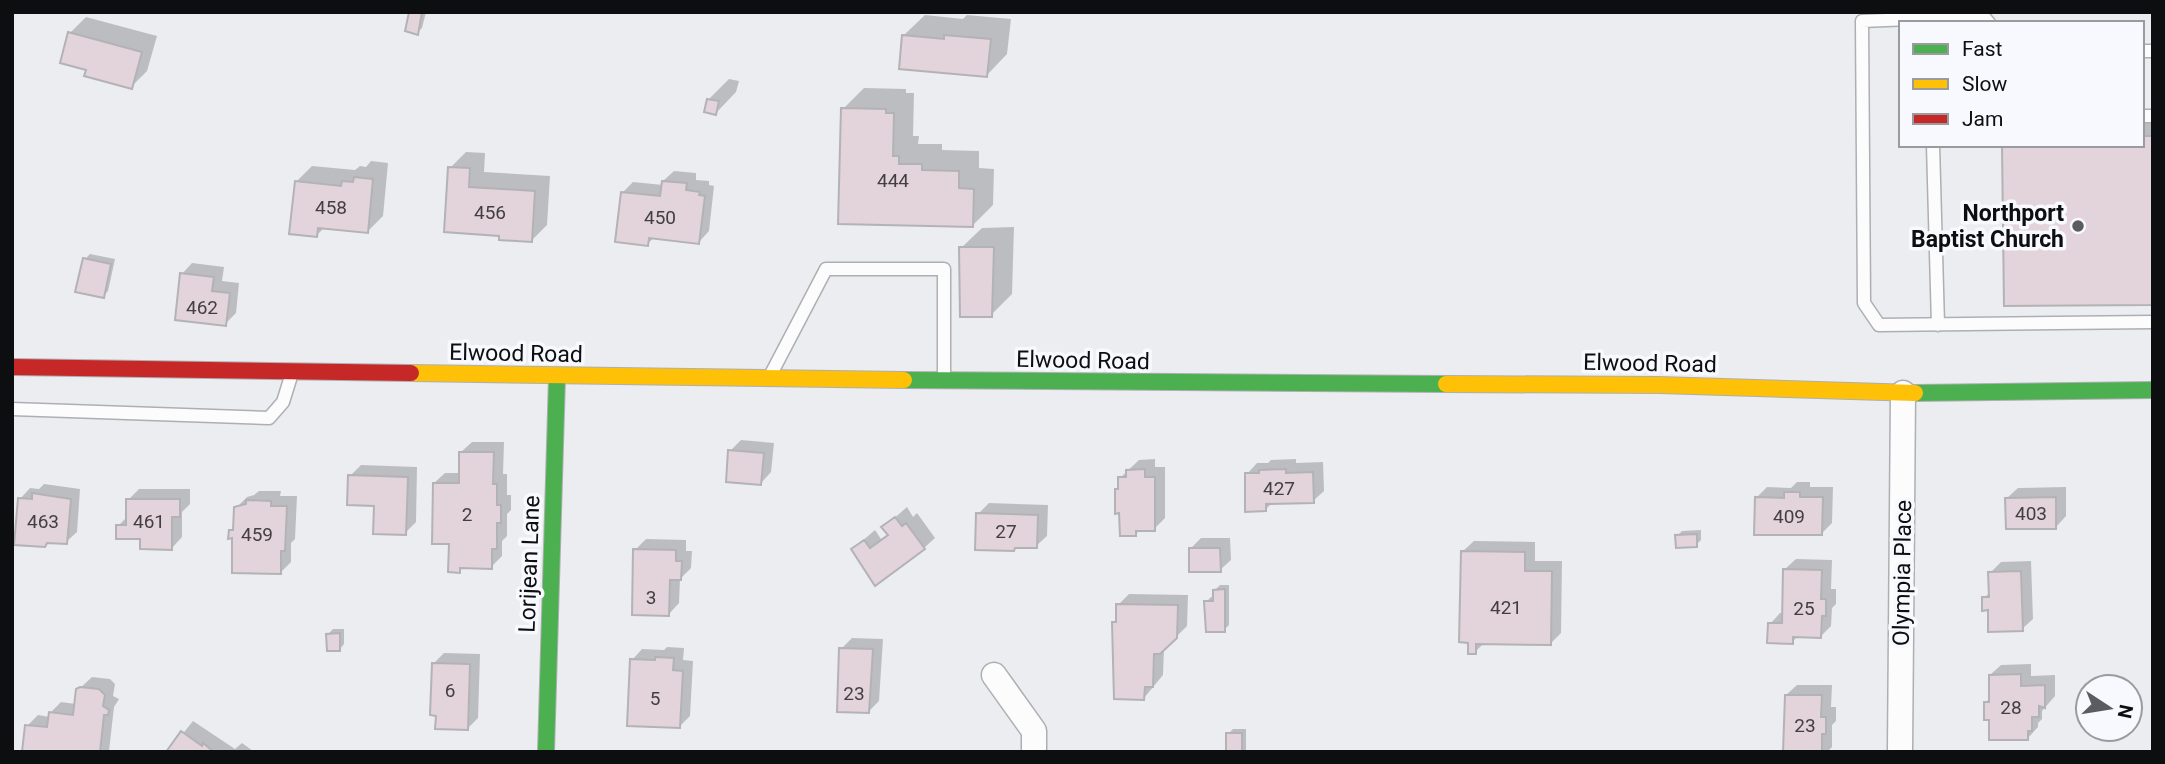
<svg xmlns="http://www.w3.org/2000/svg" width="2165" height="764" font-family="Roboto,sans-serif">
<rect width="100%" height="100%" fill="#ebedf1"/>
<path fill="#0003" d="M410 12H426L422 28 417 33Z
M925 15 963 19 967 15 1011 19 1007 54 987 75 904 35Z
M86 17 157 36 147 71 131 87 88 68 70 33Z
M729 79 739 81 736 92 716 113 708 100Z
M864 88 906 89V93H914L913 136H919L918 144H942V150L979 151V168L994 169 993 205 972 226 840 222 843 109Z
M2153 116V303L2004 148 2007 145H2142V121Z
M466 152 485 153 484 172 550 176 547 225 531 241 501 234 450 168Z
M371 161 388 163 383 216 367 232 325 227 317 235 296 182 312 166 355 170 360 166 366 167Z
M674 171 696 173V180L709 181V185L714 186 709 231 699 242 655 237 647 244 622 193 633 182 663 185V181Z
M1014 227 1012 294 991 315 961 248 982 228Z
M90 254 115 259 108 291 103 296 85 259Z
M192 263 224 267 222 281 239 283 236 313 225 324 182 274Z
M741 440 774 443 771 472 761 483 730 451Z
M472 442H504L503 474H507V495H511V510L507 514V536L502 541V556L491 567 464 566 459 571 434 483 445 473H460L461 452Z
M1155 459V467H1165V518L1154 529H1141L1136 534 1121 512 1116 490 1120 487V478L1139 460Z
M1296 459V463L1323 462 1324 491 1313 501 1273 502 1265 510 1247 474 1257 463H1268L1271 460Z
M361 465 417 467 416 522 405 533 350 476Z
M1797 482H1810V487H1833L1832 523 1822 533 1756 498 1767 487 1791 488Z
M44 484 80 489 77 532 66 542 49 541 44 546 20 499 30 488 39 489Z
M2066 487V516L2056 527 2007 498 2018 488Z
M139 489H190V504L182 512V537L172 548 118 526 128 516V500Z
M259 491H281L280 496H297L295 539 291 543V562L280 573 234 537 230 531 235 526 236 508 247 497 254 495Z
M989 503 1048 505 1047 536 1036 546H1017L1014 549 978 514Z
M907 507 913 517 917 513 935 538 924 548 853 549 875 530 881 539 889 534 884 527Z
M1701 530V540L1696 545 1677 536 1682 531Z
M1201 538H1230L1231 560 1220 570 1190 549Z
M646 539 686 540V551H692L691 568 680 579 679 603 669 614 635 550Z
M1474 541 1535 542V561H1562L1561 633 1550 644 1485 642 1475 652 1470 641 1463 551Z
M1796 559 1832 560 1831 589H1836V604L1832 608 1831 626 1821 636H1798L1792 642 1770 624 1780 613H1784L1785 569Z
M2031 561 2033 619 2022 629 1990 608 1984 598 1991 591 1990 573 2001 562Z
M1220 585H1229V625L1224 630 1206 602 1211 597H1215V590Z
M1129 594 1188 595 1187 626 1164 649 1163 675 1144 698 1114 623 1118 619V605Z
M333 629H344V644L340 649 328 634Z
M852 638 883 639 879 701 868 712 841 649Z
M667 647 684 648 683 660 693 661 690 716 679 727 632 660 642 649 664 650Z
M444 653 480 654 478 718 468 728 434 663Z
M2031 664V676L2055 675V696L2042 711V719L2038 723V727L2028 738 1990 718 1985 703 1991 697 1990 675 2001 665Z
M92 677 110 679 115 684 113 696 119 699 114 707 109 751 24 752 27 726 38 715 50 717V713L61 702 76 704 78 690Z
M1797 685H1832L1831 707H1836V721L1832 725V747L1827 752H1785L1786 695Z
M193 721 235 749 242 743 253 751 168 752Z
M1233 729H1246V752H1228V734Z"/>
<path fill="#e3d3da" stroke="#b3b3b5" stroke-width="2" d="M409 12H422L418 35 405 31Z
M68 32 142 52 132 89 84 76 86 70 60 63Z
M902 35 944 39V35L991 39 987 77 899 69Z
M707 99 719 101 716 115 704 112Z
M841 108 886 109V113H894L893 156H899V164H922V170L959 171V188L974 189 973 227 838 224Z
M2142 136H2153V305L2004 306 2002 147 2142 145Z
M448 167 470 168 469 187 535 191 532 242 499 240V236L444 232Z
M354 177 373 179 368 233 318 228 317 237 289 234 295 181 341 186 342 181 353 182Z
M662 181 687 183 686 190 700 192 699 195 705 196 699 244 649 238 648 246 615 242 621 192 660 196Z
M959 247H994L992 317H960Z
M83 258 111 264 104 298 75 292Z
M180 273 214 277 212 291 230 293 226 326 175 320Z
M728 450 764 453 761 485 726 482Z
M459 452H494L493 484H497V505H501V523H497V549H492V569L460 568V573L448 572 449 544H432L433 483H459Z
M1145 469V477H1155V531H1136V536H1120L1119 513 1115 514V489H1118V477H1126V470Z
M1286 469V473L1313 472 1314 503 1266 504V511L1245 512V473H1259V470Z
M348 475 408 477 406 535 373 534 374 506 347 505Z
M1784 492H1800V497H1823L1822 535H1754L1755 497 1784 498Z
M32 493 71 499 67 544 47 543 45 547 14 545 18 498 32 499Z
M2056 497V529H2006L2005 498Z
M126 499H180V517H172V550L140 549V539H116V525H126Z
M246 500 271 501V506H287L285 551H281V574L232 573V538L228 539 229 530H233L234 507 246 504Z
M976 513 1038 515 1037 548H1015L1014 551 975 550Z
M895 517 902 526 906 523 925 549 875 586 851 549 864 540 870 548 888 535 881 527Z
M1697 534V547L1676 548 1675 535Z
M1189 548H1220L1221 572H1189Z
M633 549 676 550V561H682L681 580H670L669 616 632 615Z
M1461 551 1525 552V571H1552L1551 645 1476 644V654H1468V643L1459 642Z
M1783 569 1822 570 1821 599H1826V616H1822L1821 638 1793 637V644L1767 643 1768 623H1782Z
M2021 571 2023 631 1988 632V610L1982 611V597H1989L1988 572Z
M1225 589V632H1206L1204 601H1213V590Z
M1116 604 1178 605 1177 638 1160 654H1154L1153 687H1145L1144 700 1114 699 1112 622H1116Z
M340 633V651H327L326 634Z
M839 648 873 649 869 713 837 712Z
M655 657 674 658 673 670 683 671 680 728 627 726 630 659 655 660Z
M432 663 470 664 468 730 435 729 436 716 430 715Z
M2021 674V686L2045 685V708L2039 706V717H2032V731H2028V740H1989V720H1984V702H1989V675Z
M80 687 99 689 105 695 103 706 109 710 108 715H104L100 752H22L25 725 47 727 49 712 73 715 76 689Z
M1785 695H1822L1821 717H1826V734H1822V752H1783Z
M181 731 202 746 203 743 214 752H166Z
M1226 733H1242V752H1226Z"/>
<g fill="none" stroke-linecap="round" stroke-linejoin="round">
<defs>
<path id="lane" d="M1989 23 1983 16 1862 21 1864 303 1879 325 2153 322
M2142 51H2153
M2142 116H2153
M1933 145 1938 325
M770 376 826 269H944V380
M12 409 269 418 283 402 292 373"/>
<path id="street" d="M994 675 1034 731V752
M1900 752 1903 393"/>
<path id="fast" d="M904 380 1446 384
M1915 393 2153 390
M546 752 557 377"/>
<path id="slow" d="M411 373 904 380
M1446 384 1659 385 1915 393"/>
<path id="jam" d="M12 367 411 373"/>
</defs>
<use href="#lane" stroke="#adafb2" stroke-width="15"/>
<use href="#street" stroke="#adafb2" stroke-width="27"/>
<use href="#fast" stroke="#adafb2" stroke-width="18"/>
<use href="#slow" stroke="#adafb2" stroke-width="18"/>
<use href="#jam" stroke="#adafb2" stroke-width="18"/>
<use href="#lane" stroke="#fcfcfd" stroke-width="12"/>
<use href="#street" stroke="#fcfcfd" stroke-width="24"/>
<use href="#fast" stroke="#4caf50" stroke-width="16"/>
<use href="#slow" stroke="#ffc107" stroke-width="16"/>
<use href="#jam" stroke="#c62828" stroke-width="16"/>
</g>
<circle fill="#5b5c5f" stroke="#f7f9ff" stroke-width="2.5" cx="2078" cy="226" r="7"/>
<g text-anchor="middle" stroke-width="7" stroke-linejoin="round" paint-order="stroke">
<g font-size="19" fill="#423f42">
<text x="893" y="187">444</text>
<text x="331" y="214">458</text>
<text x="490" y="219">456</text>
<text x="660" y="224">450</text>
<text x="202" y="314">462</text>
<text x="1279" y="495">427</text>
<text x="2031" y="520">403</text>
<text x="467" y="521">2</text>
<text x="1789" y="523">409</text>
<text x="43" y="528">463</text>
<text x="149" y="528">461</text>
<text x="1006" y="538">27</text>
<text x="257" y="541">459</text>
<text x="651" y="604">3</text>
<text x="1506" y="614">421</text>
<text x="1804" y="615">25</text>
<text x="450" y="697">6</text>
<text x="854" y="700">23</text>
<text x="655" y="705">5</text>
<text x="2011" y="714">28</text>
<text x="1805" y="732">23</text>
</g>
<g font-size="23" font-weight="bold" fill="#0d0e10" stroke="#f7f9ff" text-anchor="end">
<text x="2064" y="221">Northport<tspan x="2064" dy="26">Baptist Church</tspan></text>
</g>
<g font-size="23" fill="#0d0e10" stroke="#f7f9ff">
<text transform="translate(516 353) rotate(1)" y="8">Elwood Road</text>
<text transform="translate(1083 360) rotate(1)" y="8">Elwood Road</text>
<text transform="translate(1650 363) rotate(1)" y="8">Elwood Road</text>
<text transform="translate(529 564) rotate(-88)" y="8">Lorijean Lane</text>
<text transform="translate(1902 573) rotate(-89)" y="8">Olympia Place</text>
</g>
</g>
<rect width="2165" height="764" fill="none" stroke="#0d0e10" stroke-width="28"/>
<rect x="1899" y="21" width="245" height="126" fill="#f7f9ff" stroke="#999b9f" stroke-width="2"/>
<rect x="1913" y="44" width="35" height="10" fill="#4caf50" stroke="#999b9f" stroke-width="2"/>
<text x="1962" y="56" font-size="21" fill="#0d0e10">Fast</text>
<rect x="1913" y="79" width="35" height="10" fill="#ffc107" stroke="#999b9f" stroke-width="2"/>
<text x="1962" y="91" font-size="21" fill="#0d0e10">Slow</text>
<rect x="1913" y="114" width="35" height="10" fill="#c62828" stroke="#999b9f" stroke-width="2"/>
<text x="1962" y="126" font-size="21" fill="#0d0e10">Jam</text>
<g transform="translate(2109 708) rotate(102)"><circle r="33" fill="#f7f9ff" stroke="#999b9f" stroke-width="2"/>
<path d="M0-5L12 26L0 18L-12 26Z" fill="#5b5c5f"/>
<text y="-10" font-size="19" font-weight="bold" text-anchor="middle" fill="#0d0e10">N</text>
</g>
</svg>
